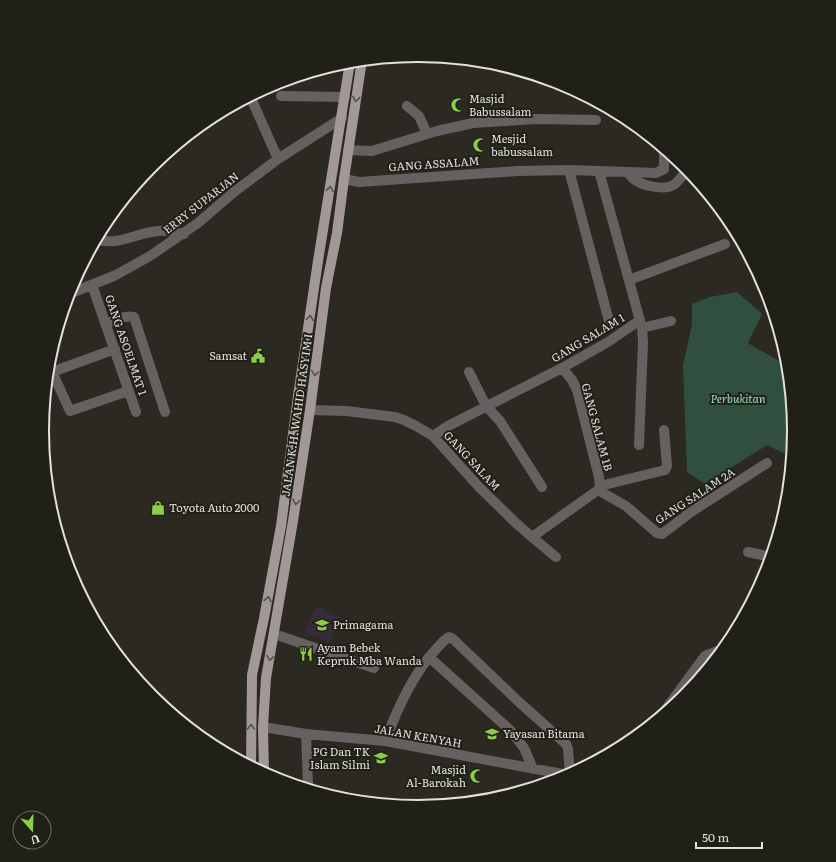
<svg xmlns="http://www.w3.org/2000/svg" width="836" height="862" font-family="Literata,serif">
<rect width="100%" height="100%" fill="#2b2921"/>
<path fill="#382b39" d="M316 606 339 617 329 642 304 633Z"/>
<path fill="#314f3f" d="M737 292 762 314 748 343 788 366 794 431 791 457 767 445 705 484 687 472 683 365 692 324V304L710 297Z"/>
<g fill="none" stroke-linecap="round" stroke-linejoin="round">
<path stroke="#666160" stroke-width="10" d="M250 96 278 159
M281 96 345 97
M407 106 419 116 427 134
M348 150 372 151 437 131 473 123 537 119 596 120
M569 170 610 325
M599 171 642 328 643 342 639 445
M629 173C634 185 664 192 675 184 679 180 685 174 687 169
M344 179 359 182 518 171 569 170 656 173 664 169V149
M96 239C118 247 137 232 159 231 167 230 176 233 184 234
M629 280 725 244
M92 285 136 412
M69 294 116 275 150 256 198 223 234 192 278 159 342 118
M106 324C114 320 125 315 134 317L165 412
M642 328 671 321
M49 365 70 411 128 391
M52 372 115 349
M469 372 486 406 500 421 542 487
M310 410 346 411 395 417 404 420 416 426 433 436 479 487 517 524 532 537 598 490 600 486 599 477 577 390 572 380 562 368
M433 436 448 426 562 368 608 342 640 320
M600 486 665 470 667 466 664 430
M598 490 626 506 657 533 662 534 691 512 767 463
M532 537 556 557
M748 552 771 557
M274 634 374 668
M429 657 510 730 524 748 533 769
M660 717 705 656 723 649
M263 727 306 734 385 741 568 775
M306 734 308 785
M385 741C398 708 413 673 438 647 442 643 445 639 449 637L453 639 519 702 566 744 568 749 570 774"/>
<path stroke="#a29896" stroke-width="10" d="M251 766 252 675 264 618 281 526 298 396 318 261 350 62
M264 773 263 727 266 678 293 521 310 410 326 288 337 233 344 179 362 60"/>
</g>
<defs><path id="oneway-chevron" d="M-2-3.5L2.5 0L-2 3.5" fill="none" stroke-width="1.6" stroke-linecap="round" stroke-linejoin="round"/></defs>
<g stroke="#55504a">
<use href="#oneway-chevron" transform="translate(356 99) rotate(99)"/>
<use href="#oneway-chevron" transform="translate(330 189) rotate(-80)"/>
<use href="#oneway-chevron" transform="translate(310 318) rotate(-82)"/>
<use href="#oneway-chevron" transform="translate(315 373) rotate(98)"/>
<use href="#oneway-chevron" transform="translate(296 502) rotate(99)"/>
<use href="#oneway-chevron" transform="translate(268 599) rotate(-80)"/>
<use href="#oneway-chevron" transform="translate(270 658) rotate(100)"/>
<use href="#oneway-chevron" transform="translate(251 727) rotate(-90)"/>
</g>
<defs>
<symbol id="mosque-bare" viewBox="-9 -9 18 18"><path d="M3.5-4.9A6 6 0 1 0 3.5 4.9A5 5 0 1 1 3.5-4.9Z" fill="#8bce47" stroke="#212018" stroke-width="2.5" paint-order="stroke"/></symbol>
<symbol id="civic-bare" viewBox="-9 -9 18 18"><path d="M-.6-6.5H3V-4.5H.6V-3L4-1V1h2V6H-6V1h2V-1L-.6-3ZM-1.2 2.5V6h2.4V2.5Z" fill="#8bce47" stroke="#212018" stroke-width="2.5" paint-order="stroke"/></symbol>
<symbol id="shop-bare" viewBox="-9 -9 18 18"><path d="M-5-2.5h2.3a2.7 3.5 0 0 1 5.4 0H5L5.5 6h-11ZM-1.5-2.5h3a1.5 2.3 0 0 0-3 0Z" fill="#8bce47" stroke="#212018" stroke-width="2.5" paint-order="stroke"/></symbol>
<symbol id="school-bare" viewBox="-9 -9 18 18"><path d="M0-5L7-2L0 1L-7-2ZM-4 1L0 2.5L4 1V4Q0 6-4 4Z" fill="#8bce47" stroke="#212018" stroke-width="2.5" paint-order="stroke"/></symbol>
<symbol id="restaurant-bare" viewBox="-9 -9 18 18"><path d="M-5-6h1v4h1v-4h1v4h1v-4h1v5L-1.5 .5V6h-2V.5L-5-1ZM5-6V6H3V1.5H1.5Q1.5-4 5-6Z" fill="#8bce47" stroke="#212018" stroke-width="2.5" paint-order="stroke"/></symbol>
</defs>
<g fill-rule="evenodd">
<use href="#mosque-bare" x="448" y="95" width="20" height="20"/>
<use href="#mosque-bare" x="470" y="135" width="20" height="20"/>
<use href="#civic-bare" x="248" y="346" width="20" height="20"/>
<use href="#shop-bare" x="148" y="498" width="20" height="20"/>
<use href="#school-bare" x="312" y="615" width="20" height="20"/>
<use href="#restaurant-bare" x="296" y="644" width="20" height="20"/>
<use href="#school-bare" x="482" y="724" width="20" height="20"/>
<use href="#school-bare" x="371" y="748" width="20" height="20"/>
<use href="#mosque-bare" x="467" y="766" width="20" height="20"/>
</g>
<g text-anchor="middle" stroke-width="4" stroke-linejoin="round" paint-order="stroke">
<g font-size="11" fill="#e2e1dc" stroke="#212018" text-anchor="start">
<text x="469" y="103">Masjid<tspan x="469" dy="13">Babussalam</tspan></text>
<text x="491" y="143">Mesjid<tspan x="491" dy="13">babussalam</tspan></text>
<text x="247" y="360" text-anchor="end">Samsat</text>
<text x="169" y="512">Toyota Auto 2000</text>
<text x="333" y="629">Primagama</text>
<text x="317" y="652">Ayam Bebek<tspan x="317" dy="13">Kepruk Mba Wanda</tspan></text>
<text x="503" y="738">Yayasan Bitama</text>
<text x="370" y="756" text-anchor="end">PG Dan TK<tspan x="370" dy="13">Islam Silmi</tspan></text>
<text x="466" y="774" text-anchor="end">Masjid<tspan x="466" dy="13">Al-Barokah</tspan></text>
</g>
<g font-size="11" fill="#e2e1dc" stroke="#212018">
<text transform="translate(434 164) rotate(-4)" y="4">GANG ASSALAM</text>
<text transform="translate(201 203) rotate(-38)" y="4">ERRY SUPARJAN</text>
<text transform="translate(588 338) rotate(-31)" y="4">GANG SALAM 1</text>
<text transform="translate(126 345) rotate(71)" y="4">GANG ASOELMAT 1</text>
<text transform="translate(297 415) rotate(-82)" y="4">JALAN K.H. WAHID HASYIM I</text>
<text transform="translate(597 427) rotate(75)" y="4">GANG SALAM 1B</text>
<text transform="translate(472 461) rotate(47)" y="4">GANG SALAM</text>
<text transform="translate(695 496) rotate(-33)" y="4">GANG SALAM 2A</text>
<text transform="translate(418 736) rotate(10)" y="4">JALAN KENYAH</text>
</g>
<g font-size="11" font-style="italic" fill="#99e1ba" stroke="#212018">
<text x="738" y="403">Perbukitan</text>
</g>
</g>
<path d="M0 0H836V862H0ZM49 431a369 369 0 1 1 738 0a369 369 0 1 1-738 0Z" fill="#212018" fill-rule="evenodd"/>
<path fill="none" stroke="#e2e1dc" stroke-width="2" d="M49 431a369 369 0 1 1 738 0a369 369 0 1 1-738 0Z"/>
<g transform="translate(32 830) rotate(160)"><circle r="19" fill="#212018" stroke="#6e6d66"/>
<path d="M0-3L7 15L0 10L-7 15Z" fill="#8bce47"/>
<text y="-6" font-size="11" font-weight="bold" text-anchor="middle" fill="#e2e1dc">U</text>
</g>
<path d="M696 842v6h66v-6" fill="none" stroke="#e2e1dc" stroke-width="2"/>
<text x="702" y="842" font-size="12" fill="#e2e1dc" stroke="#212018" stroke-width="3" paint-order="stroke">50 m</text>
</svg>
